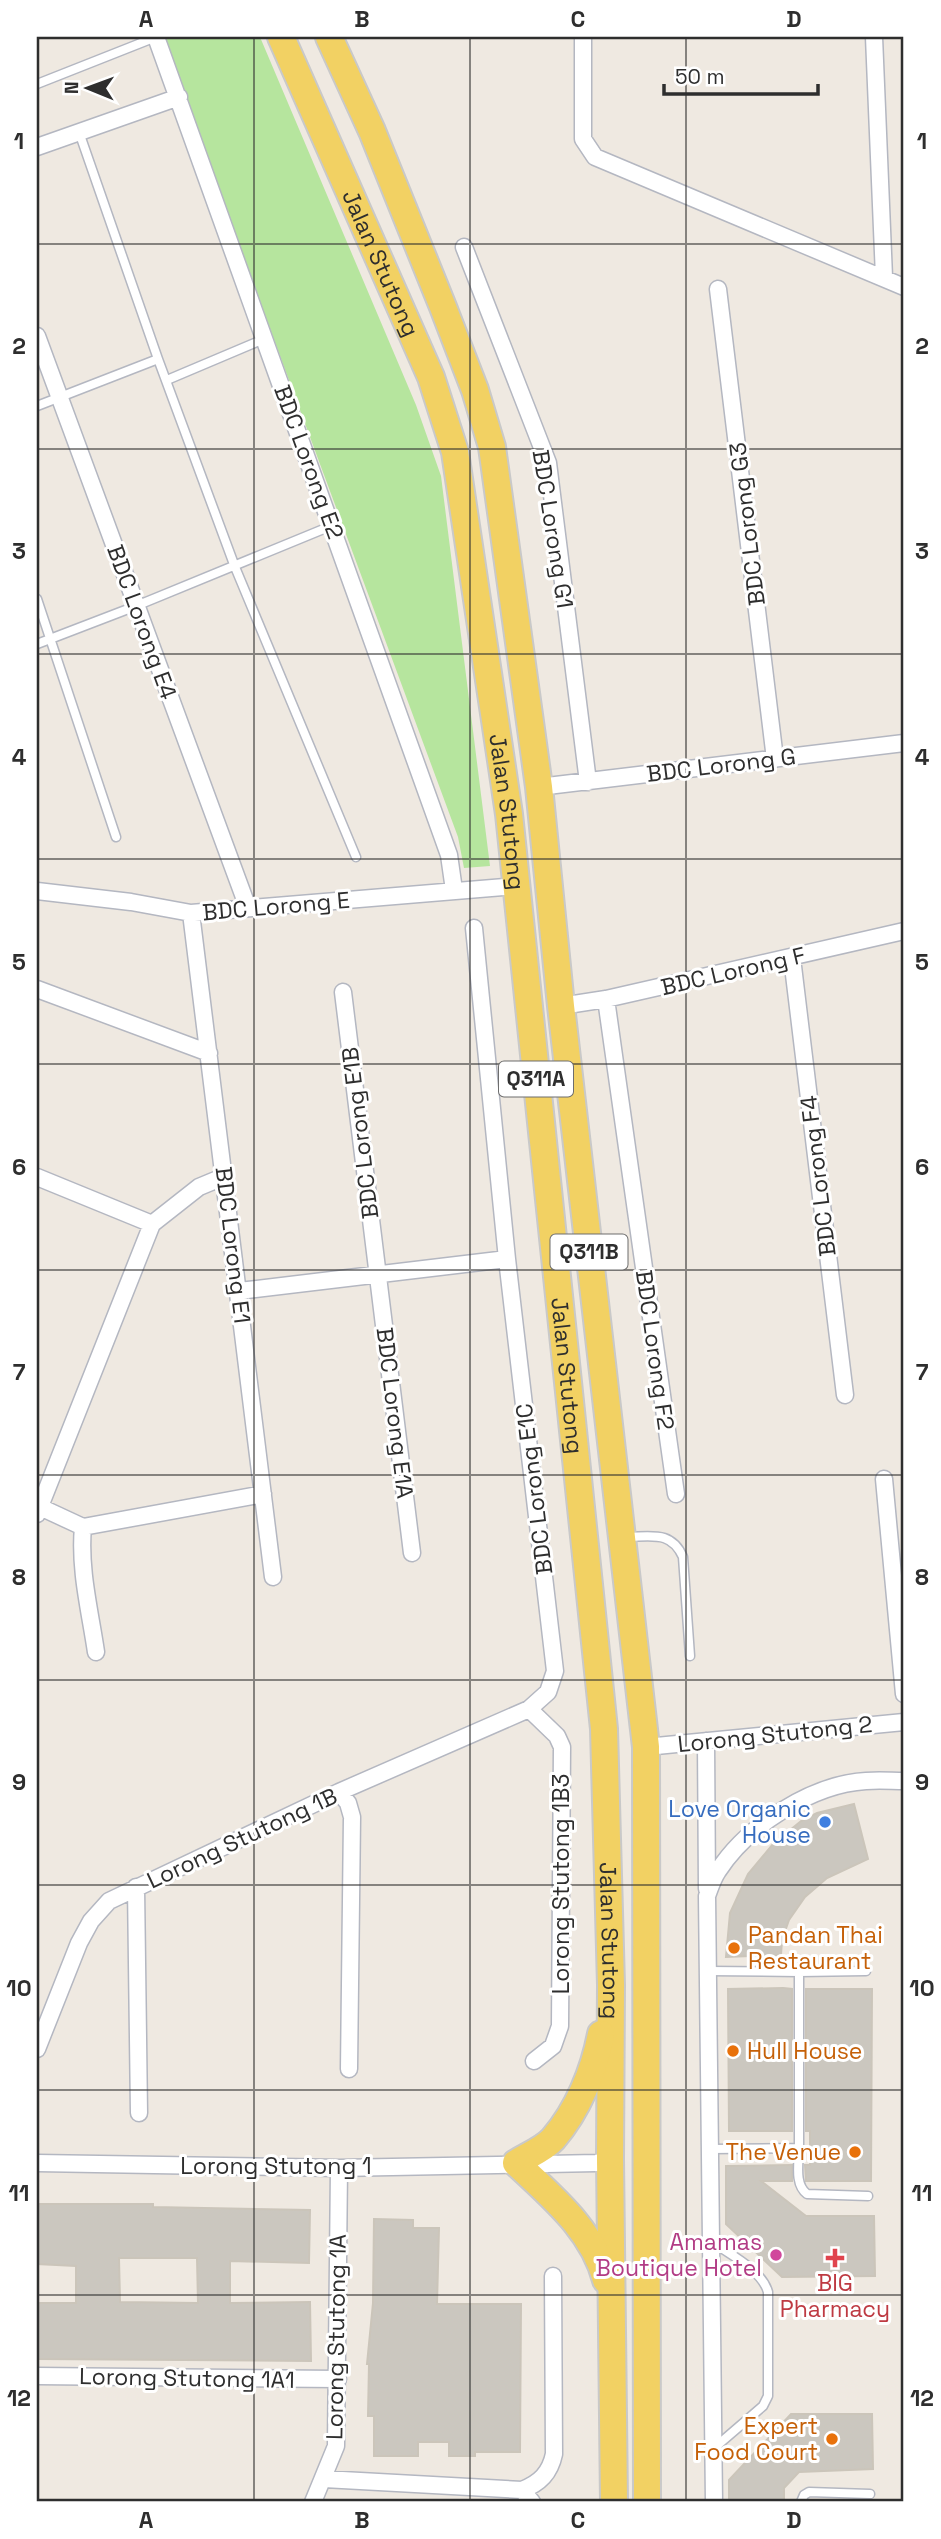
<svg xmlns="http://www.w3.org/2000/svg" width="941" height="2539" font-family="'Space Grotesk',sans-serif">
<rect width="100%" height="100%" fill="#efe9e1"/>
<path fill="#b6e59e" d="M162 37H260L416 405 441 476 490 866 464 868 458 837Z"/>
<path fill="#cbc7bf" stroke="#cbc5ba" stroke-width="2" fill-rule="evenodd" d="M854 1804 868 1859 827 1878 805 1897 789 1920 782 1940 781 1955 726 1957 730 1913 748 1874 773 1844 801 1821 817 1813Z
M783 1988 792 1989V2131H729L728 1989Z
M806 1989H872L871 2181H806L805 2165H810V2131H806Z
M792 2165V2181H761L806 2216H874L875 2276 782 2277 726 2224V2166Z
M37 2204H153V2207L310 2210 309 2263 230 2261V2303L310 2302 311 2361 37 2359V2303H76V2266L37 2264ZM119 2258H197L198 2303 120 2302Z
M374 2219 413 2220V2228H439L437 2304H521L520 2452H475V2456H449V2442H418V2456H374V2416H368L369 2364H367L373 2303Z
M791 2414H872L873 2469 799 2472 784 2488V2502H729V2480Z"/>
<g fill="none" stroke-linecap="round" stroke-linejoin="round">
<defs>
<path id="lane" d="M37 84 156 37
M79 132 158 359 235 567 356 857
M167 380 264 339
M37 406 158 359
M37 599 116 837
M37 644 136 606 331 526
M625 1537C651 1537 671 1530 683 1557L690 1656
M708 1971 799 1972V2148L710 2149
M799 1972 866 1971
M799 2148C799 2163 794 2184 807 2194L868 2196
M711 2241C729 2254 762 2270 768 2292V2396L763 2406 713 2449
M801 2502 804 2495 809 2492 870 2494"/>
<path id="street" d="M156 37 449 855 454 890
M583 37V139L595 157 904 287
M874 37 884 277
M37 147 179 97
M464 247 548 463 588 782
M718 289 775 759
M37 336 248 908
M539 787 904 743
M37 891 131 902 191 913 516 886
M191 913 273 1577
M792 958 845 1395
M37 989 209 1053
M343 992 412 1553
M606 999 676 1494
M561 1006 606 999 904 931
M37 1177 152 1224
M239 1291 507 1259
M884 1479 904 1694
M40 1507 83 1527 263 1494
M37 1514 152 1224 199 1187 223 1177
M83 1527C79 1569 90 1611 96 1652
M529 1709 557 1736 562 1747 560 2026 553 2046 534 2061
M706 1741 707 1889
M646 1747 904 1722
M339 1792 348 1803 352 1817 349 2069
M136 1887 139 2113
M37 2049 79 1943 91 1921 109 1901 339 1792 529 1709 548 1692 555 1671 507 1259 474 928
M37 2163 339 2168 597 2163 610 2159
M37 2376 338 2379
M324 2479 522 2490
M313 2502 336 2446 339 2168
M532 2502 522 2490C540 2483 550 2473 554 2454L553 2276
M714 2502 707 1896C710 1888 713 1878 718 1871 747 1826 812 1784 866 1781 879 1780 892 1781 904 1781"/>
<g id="primary">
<path id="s1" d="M281 37 431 377 455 452 509 814 604 1729 611 1985 610 2159 614 2502"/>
<path d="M329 37 372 131 443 307 475 390 492 447 539 787 561 1006 646 1747 647 2502"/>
<path d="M601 2034C594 2071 578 2110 553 2139 544 2149 527 2156 516 2163 552 2197 593 2230 606 2280"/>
</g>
</defs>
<use href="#lane" stroke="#b4b7c1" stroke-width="11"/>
<use href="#street" stroke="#b4b7c1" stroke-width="19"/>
<use href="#primary" stroke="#c9c9c9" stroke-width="30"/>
<use href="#lane" stroke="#fff" stroke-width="8"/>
<use href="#street" stroke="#fff" stroke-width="16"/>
<use href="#primary" stroke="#f2d163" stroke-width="26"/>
</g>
<path fill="none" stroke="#2e2e2e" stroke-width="2" stroke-opacity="0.55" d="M254 37V2502M470 37V2502M686 37V2502M37 244H904M37 449H904M37 654H904M37 859H904M37 1064H904M37 1270H904M37 1475H904M37 1680H904M37 1885H904M37 2090H904M37 2295H904"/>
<circle fill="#3f7fe0" stroke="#fff" stroke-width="2.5" cx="825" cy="1822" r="7"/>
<g fill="#e8710a" stroke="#fff" stroke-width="2.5">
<circle cx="734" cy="1948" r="7"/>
<circle cx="733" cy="2051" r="7"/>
<circle cx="855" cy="2152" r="7"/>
<circle cx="832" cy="2439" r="7"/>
</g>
<circle fill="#d1479c" stroke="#fff" stroke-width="2.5" cx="776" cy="2255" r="7"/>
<path fill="#e0444e" stroke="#fff" stroke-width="2.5" d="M831.5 2247.5h7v7h7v7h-7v7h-7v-7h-7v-7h7z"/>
<g text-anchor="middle" stroke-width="6" stroke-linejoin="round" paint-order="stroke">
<g fill="#fff" stroke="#6d6d6d" stroke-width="2">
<rect x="499" y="1061.5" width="74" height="35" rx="5"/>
<rect x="550.5" y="1234.5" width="77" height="35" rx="5"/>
</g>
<g font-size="21" font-weight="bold" fill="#2e2e2e">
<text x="536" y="1086">Q311A</text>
<text x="589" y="1259">Q311B</text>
</g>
<g font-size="23" fill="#2e2e2e" stroke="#fff">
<text dy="8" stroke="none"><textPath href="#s1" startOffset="247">Jalan Stutong</textPath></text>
<text transform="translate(309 462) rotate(70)" y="8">BDC Lorong E2</text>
<text transform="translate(747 524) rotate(-97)" y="8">BDC Lorong G3</text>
<text transform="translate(553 529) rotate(81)" y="8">BDC Lorong G1</text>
<text transform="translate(142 622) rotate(70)" y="8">BDC Lorong E4</text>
<text transform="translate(721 765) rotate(-7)" y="8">BDC Lorong G</text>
<text dy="8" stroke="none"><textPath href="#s1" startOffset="814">Jalan Stutong</textPath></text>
<text transform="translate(276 906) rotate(-5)" y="8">BDC Lorong E</text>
<text transform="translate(733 971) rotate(-13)" y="8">BDC Lorong F</text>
<text transform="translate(360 1133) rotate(-97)" y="8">BDC Lorong E1B</text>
<text transform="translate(818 1176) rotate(-97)" y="8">BDC Lorong F4</text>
<text transform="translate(233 1245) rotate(83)" y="8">BDC Lorong E1</text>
<text transform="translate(655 1350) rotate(82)" y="8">BDC Lorong F2</text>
<text dy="8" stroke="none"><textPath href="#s1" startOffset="1381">Jalan Stutong</textPath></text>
<text transform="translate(395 1413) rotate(83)" y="8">BDC Lorong E1A</text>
<text transform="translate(534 1489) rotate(-97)" y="8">BDC Lorong E1C</text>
<text transform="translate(775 1734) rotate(-6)" y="8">Lorong Stutong 2</text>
<text transform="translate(242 1838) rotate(-25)" y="8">Lorong Stutong 1B</text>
<text transform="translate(561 1884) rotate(-90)" y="8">Lorong Stutong 1B3</text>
<text dy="8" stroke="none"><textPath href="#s1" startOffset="1948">Jalan Stutong</textPath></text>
<text x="276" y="2174">Lorong Stutong 1</text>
<text transform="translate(336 2337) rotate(-89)" y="8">Lorong Stutong 1A</text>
<text transform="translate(187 2378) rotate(1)" y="8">Lorong Stutong 1A1</text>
</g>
<g font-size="23" fill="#366cbe" stroke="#fff" text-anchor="end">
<text x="811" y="1817">Love Organic<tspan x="811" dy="26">House</tspan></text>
</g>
<g font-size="23" fill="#c56008" stroke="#fff" text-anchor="start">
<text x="748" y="1943">Pandan Thai<tspan x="748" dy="26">Restaurant</tspan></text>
<text x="747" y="2059">Hull House</text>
<text x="841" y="2160" text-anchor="end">The Venue</text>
<text x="818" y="2434" text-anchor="end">Expert<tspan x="818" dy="26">Food Court</tspan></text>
</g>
<g font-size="23" fill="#b23c85" stroke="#fff" text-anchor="end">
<text x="762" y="2250">Amamas<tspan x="762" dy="26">Boutique Hotel</tspan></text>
</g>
<g font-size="23" fill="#be3a42" stroke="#fff">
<text x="835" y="2291">BIG<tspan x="835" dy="26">Pharmacy</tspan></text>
</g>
</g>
<rect width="941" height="2539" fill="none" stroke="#ffffff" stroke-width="77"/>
<g transform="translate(88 88) rotate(271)" stroke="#ffffff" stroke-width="5" paint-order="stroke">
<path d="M0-5L12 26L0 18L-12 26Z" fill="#2e2e2e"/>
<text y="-10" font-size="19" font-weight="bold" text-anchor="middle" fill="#2e2e2e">N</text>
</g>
<path d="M664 84v10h154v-10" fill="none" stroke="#2e2e2e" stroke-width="3.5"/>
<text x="675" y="84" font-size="21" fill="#2e2e2e" stroke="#ffffff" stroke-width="5" paint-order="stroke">50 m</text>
<rect x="38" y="38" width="864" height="2462" fill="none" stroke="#2e2e2e" stroke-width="2.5"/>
<g font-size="23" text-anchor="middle" font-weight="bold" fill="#2e2e2e">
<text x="146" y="27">A</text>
<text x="362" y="27">B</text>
<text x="578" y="27">C</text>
<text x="794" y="27">D</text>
<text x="19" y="149">1</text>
<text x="922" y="149">1</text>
<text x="19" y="354">2</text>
<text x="922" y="354">2</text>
<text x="19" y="559">3</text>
<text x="922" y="559">3</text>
<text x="19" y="765">4</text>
<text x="922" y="765">4</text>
<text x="19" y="970">5</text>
<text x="922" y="970">5</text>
<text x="19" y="1175">6</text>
<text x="922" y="1175">6</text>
<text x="19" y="1380">7</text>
<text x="922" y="1380">7</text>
<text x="19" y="1585">8</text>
<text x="922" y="1585">8</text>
<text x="19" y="1790">9</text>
<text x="922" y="1790">9</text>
<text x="19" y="1996">10</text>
<text x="922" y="1996">10</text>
<text x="19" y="2201">11</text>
<text x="922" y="2201">11</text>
<text x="19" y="2406">12</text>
<text x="922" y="2406">12</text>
<text x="146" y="2528">A</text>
<text x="362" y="2528">B</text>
<text x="578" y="2528">C</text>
<text x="794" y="2528">D</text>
</g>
</svg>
